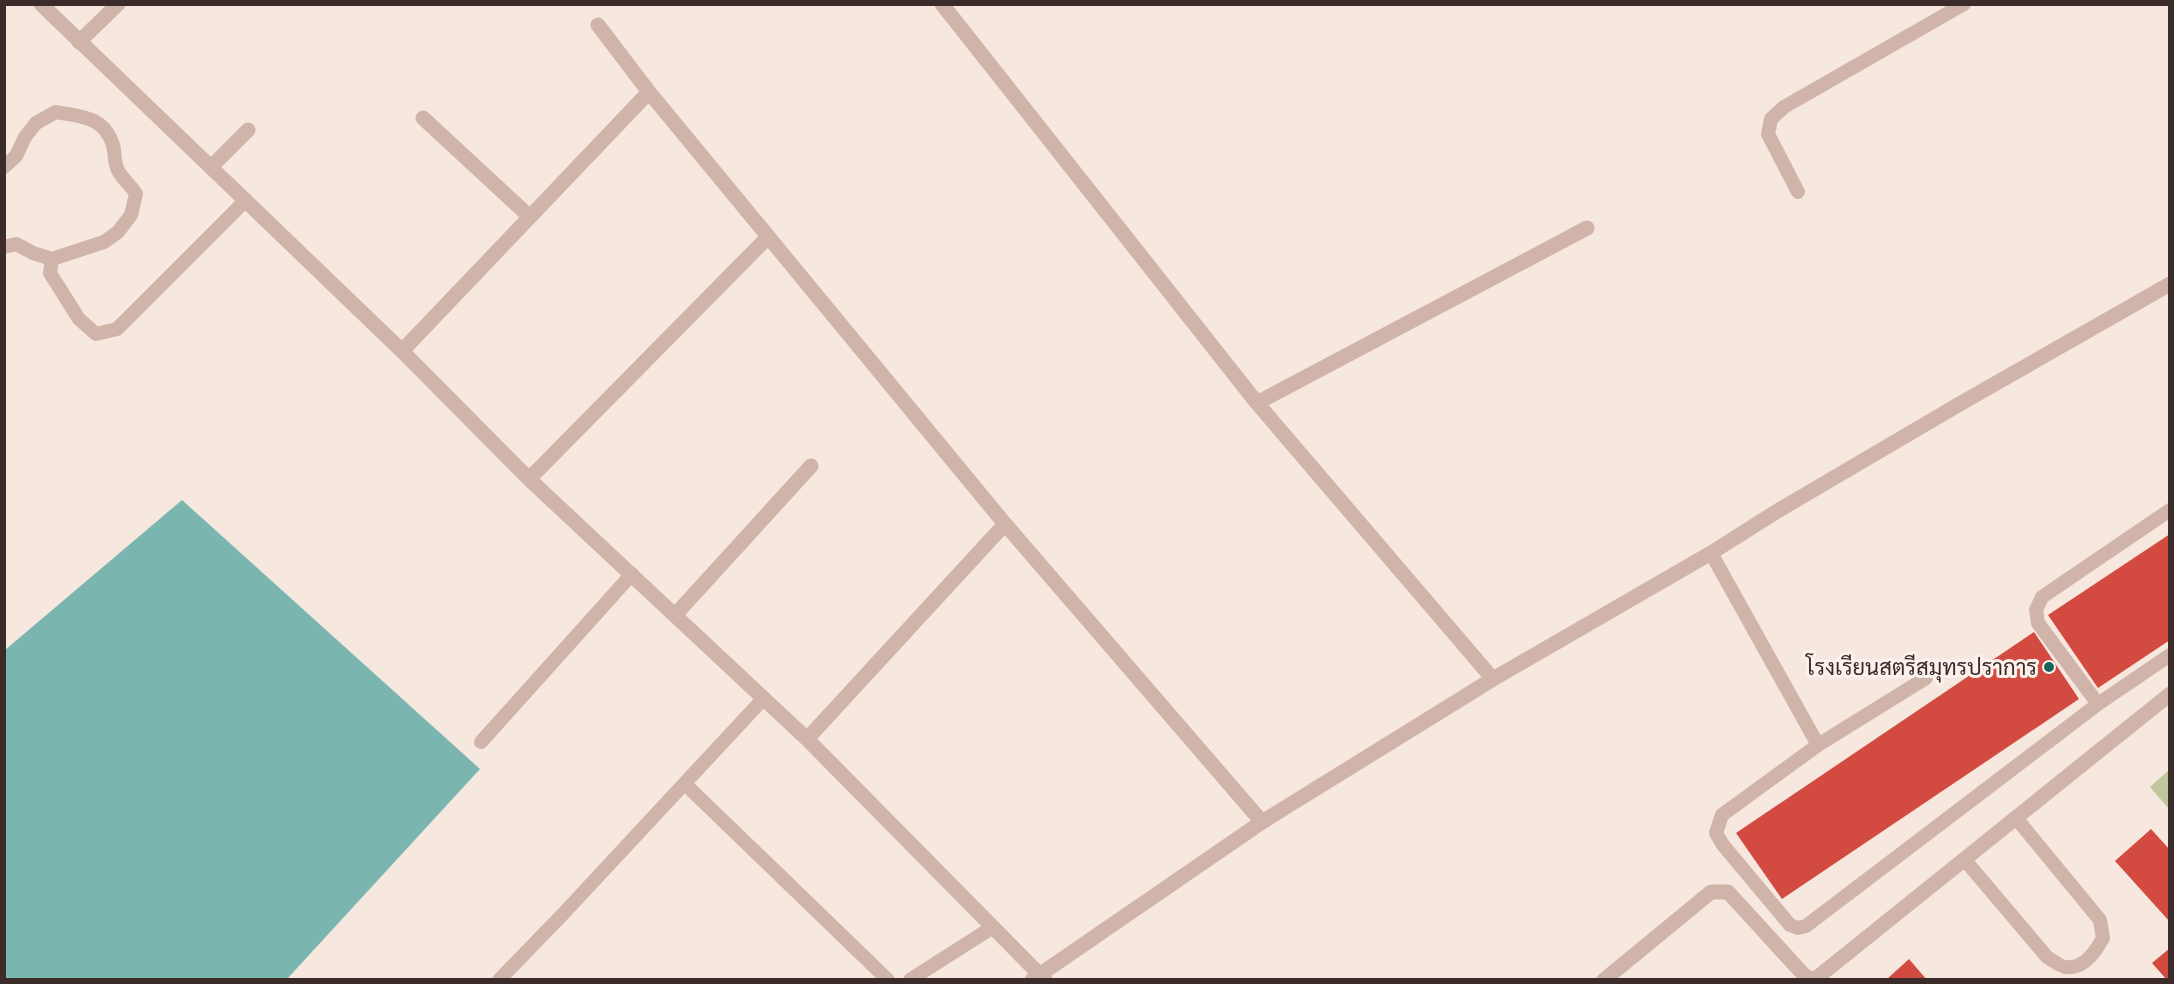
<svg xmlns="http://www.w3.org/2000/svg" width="2174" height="984" font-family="Mulish,Sarabun,sans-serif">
<rect width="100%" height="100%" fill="#f6e7df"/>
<path fill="#c0c79d" d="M2169 770V809L2150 787Z"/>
<path fill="#7ab6af" d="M182 500 480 769 287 979H5V650Z"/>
<path fill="#d34a40" d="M2170 534V640L2098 688 2048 615Z
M2034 632 2079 699 1782 899 1736 833Z
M2151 829 2170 850V922L2115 861Z
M2170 948V980H2167L2152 963Z
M1909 959 1927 980H1886Z"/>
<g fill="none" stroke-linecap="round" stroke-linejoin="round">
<path stroke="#d0b4a9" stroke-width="14" d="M4 167 16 156 25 137 36 123 56 112C81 117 104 116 113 145 115 152 114 160 117 168 120 177 131 185 136 194L131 215 118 232 104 242 52 259 33 253 16 244 4 247
M1798 192 1768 134 1771 119 1784 107 1964 4
M52 259 50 273 79 319 96 334 117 329 246 200
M1711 553 1818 745 1722 815 1716 833 1723 845 1790 925 1798 928 1806 926 2098 704 2170 655
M2098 704 2038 623 2036 610 2042 597 2170 510
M481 742 632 574
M1818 745 1926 678
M685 784 888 980
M1964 859 2047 957C2052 960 2060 966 2065 967 2083 970 2096 951 2103 938L2100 920 2016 818
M499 980 564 913 764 698
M910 980 993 927"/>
<path stroke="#d0b4a9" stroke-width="15" d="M41 4 402 351 529 479 807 739 1045 980
M942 4 1257 403 1493 679
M598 25 649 92
M79 42 118 4
M423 118 530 217
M211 167 248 130
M402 351 649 92 1005 524 1262 822
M1257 403 1587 228
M529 479 768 237
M676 614 811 466
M807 739 1005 524
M1032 980 1262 822 1493 679 1711 553 1779 510 1963 402 2170 284
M1604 980 1711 892H1728L1804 975 1813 980
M1814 980 2170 694"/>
</g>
<circle fill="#19635c" stroke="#fcf2ed" stroke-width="2" cx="2049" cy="667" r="6"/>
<g text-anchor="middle" stroke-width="6" stroke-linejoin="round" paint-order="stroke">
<g font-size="22" fill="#3c2c29" stroke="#fcf2ed" text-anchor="end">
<text x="2037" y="675">โรงเรียนสตรีสมุทรปราการ</text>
</g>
</g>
<rect width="2174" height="984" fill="none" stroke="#3c2c29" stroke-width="12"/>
</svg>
